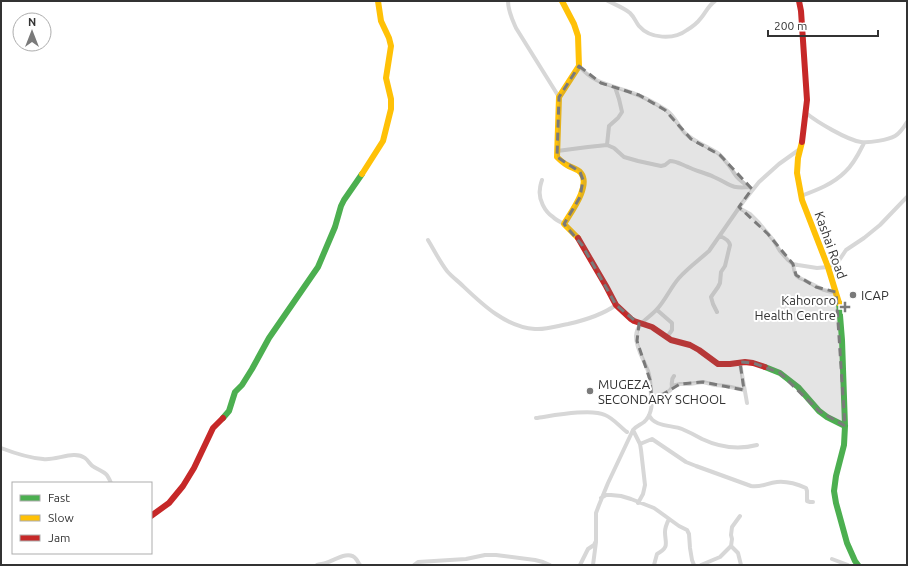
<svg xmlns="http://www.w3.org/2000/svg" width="908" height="566" font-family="Ubuntu,sans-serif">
<rect width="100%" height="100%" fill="#fff"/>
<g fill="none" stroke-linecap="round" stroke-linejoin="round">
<path stroke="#d7d7d7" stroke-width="4" d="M508 1C508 11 512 19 516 28L559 97
M608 1C616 5 624 8 630 13 635 18 635 21 639 26 650 39 674 40 687 30 692 27 698 22 701 18 706 12 708 6 715 1
M579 66C596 85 609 84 630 92 642 96 655 103 666 110 675 116 678 126 685 133 695 143 708 146 719 154 725 160 730 166 734 173 738 180 746 185 752 189
M806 113C817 122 847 140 861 142 869 143 888 140 895 136 900 133 904 127 907 122
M607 145 609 126 618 118 622 112 619 99 615 87
M557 151 588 147 607 145 614 148 624 157 638 161 661 166 665 165 670 161C677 161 682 165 688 167 696 171 706 173 714 177 730 184 730 189 749 187
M542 180C541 183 540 186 540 189 538 199 545 212 553 217 556 220 560 222 564 224
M801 196C817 190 833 184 845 172 854 164 859 153 864 143
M739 208 750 214 759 223 774 241 780 251 788 260 793 264 798 265 817 268 828 267 838 262 846 250 864 238 880 225 907 197
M428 240C434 250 440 262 447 271 452 277 458 281 463 286 483 305 506 327 535 329 546 330 557 326 568 324 586 320 602 315 616 305
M793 264C794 268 794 273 797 276 800 279 803 279 806 281 816 286 824 292 836 292
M657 310 672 323V330L667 337
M717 312 713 304 711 297 718 287 720 283 721 272 725 266 730 245C729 240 725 238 720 236
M740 363 747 403
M672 386 680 384H689L703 382 715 385 726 386 744 390
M652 401C658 393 668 395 671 389 673 386 671 385 672 382 672 380 673 377 674 376
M649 415C654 427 672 425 682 429 689 432 695 435 702 439 719 447 738 450 757 445
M536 418C551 416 591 408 605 415 613 418 620 427 627 432
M633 430 640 444 641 450 645 485 643 494 638 503
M640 444 652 439 686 462 696 466 751 486C760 488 767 483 777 482 787 481 797 484 806 488L807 491V501L810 502H813
M1 448C14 453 29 458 43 459 56 461 74 450 85 458 89 461 90 465 94 467 104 473 106 471 111 483
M601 498 606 495H611L621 496 631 499 654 508 679 526 687 530 689 534 690 548 692 560 694 565
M731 546 738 553 741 565
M832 559 848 565
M317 565C320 564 323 564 326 563 335 560 349 550 356 559 358 561 358 563 360 565
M414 565 418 562 466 559 485 555H496L535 560 543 562 550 565
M580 565 588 549 594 545 596 541V513L599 505 608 483 633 430C636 426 640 425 644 422 650 417 653 406 651 399 651 389 651 380 648 371 644 360 636 349 636 336 637 322 650 318 658 308 666 299 671 287 679 278 688 268 699 260 709 251L743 202 759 182 779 164 800 149
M593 565 596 542
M654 565 657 554C670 547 665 543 665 532 665 527 667 523 669 519
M701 565 720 557 731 546 732 539 731 535 732 527 740 516"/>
<path stroke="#4caf50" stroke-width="6" d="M839 303 842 340 845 426 844 445 836 476 834 491 836 503 847 543 855 561 858 565
M765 367 780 373 798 387 819 411 827 417 845 426
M223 418 229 411 235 392 242 385 252 369 269 338 318 267 335 227 341 206 344 200 362 174"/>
<path stroke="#ffc107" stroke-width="6" d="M562 1 574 24 578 36 579 66 559 97 557 157C560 160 563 163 567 165 571 168 577 168 581 173 591 186 571 212 564 224L578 238
M802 142 798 158 797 173 802 200 828 267 839 303
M362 174 383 141 391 109V99L386 78 391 46 389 38 381 21 378 1"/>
<path stroke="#c62828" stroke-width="6" d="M799 1 801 11 807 100 802 142
M578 238 606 286 616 305 631 319 634 321 652 327 671 340 690 345 699 350 718 364H730L745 362 753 363 765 367
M151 516 169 503 183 486 194 468 213 428 223 418"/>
</g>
<path fill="#7a7a7a" fill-opacity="0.2" stroke="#7a7a7a" stroke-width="3" stroke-dasharray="8 5" stroke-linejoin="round" d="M579 66 601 83 639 95 665 110 691 139 720 155 752 189 739 207 768 234 793 264 796 275 816 287 836 292 845 426 819 411 780 373 753 363 740 362 744 390 703 382 680 384 652 401 650 380 637 341 639 324 616 305 582 245 564 224 580 197 583 180 580 172 557 157 559 97Z"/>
<g fill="#7a7a7a" stroke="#fff" stroke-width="1.5">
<circle cx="853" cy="295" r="4"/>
<path d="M843 301h4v4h4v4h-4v4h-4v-4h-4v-4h4z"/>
<circle cx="590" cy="391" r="4"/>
</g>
<g text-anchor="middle" stroke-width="4" stroke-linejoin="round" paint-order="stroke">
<g font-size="13" fill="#333" stroke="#fff">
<text transform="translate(831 245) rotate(70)" y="5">Kashai Road</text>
</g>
<g font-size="13" fill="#333" stroke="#fff" text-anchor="start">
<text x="861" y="300">ICAP</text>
<text x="836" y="305" text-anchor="end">Kahororo<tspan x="836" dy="15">Health Centre</tspan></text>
<text x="598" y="389">MUGEZA<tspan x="598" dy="15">SECONDARY SCHOOL</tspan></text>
</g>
</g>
<rect width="908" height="566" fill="none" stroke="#333333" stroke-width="4"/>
<rect x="12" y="482" width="140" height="72" fill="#ffffff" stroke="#adadad"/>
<rect x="20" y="495" width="20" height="6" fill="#4caf50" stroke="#adadad"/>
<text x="48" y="502" font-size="12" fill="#333333">Fast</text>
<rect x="20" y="515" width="20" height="6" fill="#ffc107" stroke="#adadad"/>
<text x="48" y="522" font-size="12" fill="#333333">Slow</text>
<rect x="20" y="535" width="20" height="6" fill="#c62828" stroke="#adadad"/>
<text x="48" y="542" font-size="12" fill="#333333">Jam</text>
<g transform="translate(32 32)"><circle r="19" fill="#ffffff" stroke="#adadad"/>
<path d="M0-3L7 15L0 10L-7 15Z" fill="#7a7a7a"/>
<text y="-6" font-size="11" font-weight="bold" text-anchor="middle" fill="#333333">N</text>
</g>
<path d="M768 30v6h110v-6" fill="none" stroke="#333333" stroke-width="2"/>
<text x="774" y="30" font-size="12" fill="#333333" stroke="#ffffff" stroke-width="3" paint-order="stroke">200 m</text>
</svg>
